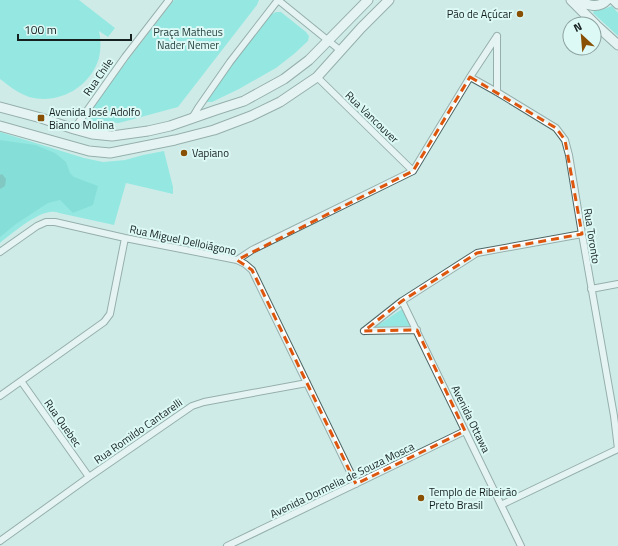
<svg xmlns="http://www.w3.org/2000/svg" width="618" height="546" font-family="'Titillium Web',sans-serif">
<rect width="100%" height="100%" fill="#cfebe8"/>
<path fill="#4ee5da" d="M0 0H79L115 28 108 37 99 31C101 40 101 49 99 58 90 88 58 105 29 97 18 93 9 86 0 79Z
M174 0H259L257 5 178 107 119 123 90 121 86 118 87 113Z
M612 6 618 13V36L593 13 594 11 604 9Z
M276 12H281L306 32 309 36 308 41 294 54 276 68 239 89 212 102H206L205 99 253 36 270 15Z
M0 132 84 158 103 162 125 160 143 155 164 151 173 187V194L126 183 114 225 59 213C43 206 13 233 0 243Z
M402 309 410 326 375 327Z"/>
<path fill="#2ccfc5" d="M0 140 35 145 55 153 66 162 70 173 74 177 98 186 93 205 73 213 60 200 48 203 16 224 0 237Z"/>
<path fill="#229b94" d="M2 174 6 179 5 186 0 189V175Z"/>
<g fill="none" stroke-linecap="round" stroke-linejoin="round">
<defs>
<path id="street" d="M278 0 341 51
M497 36V92
M317 77 413 171
M470 77 497 92 556 128 565 140 569 155 582 234 614 416 618 449
M192 118 198 108 230 62 278 0
M74 129 125 57 169 0
M0 252 37 226 46 222H55L125 238 237 260 245 264 252 270 356 484
M237 260 252 250 413 171 470 77 497 36
M591 289 618 284
M402 301 521 546
M364 331 402 301 477 253 582 234
M364 331 417 330
M21 381 89 477
M0 396 104 322 110 314 125 238
M501 505 618 449
M0 541 89 477 192 406 204 402 307 383
M227 546 465 431"/>
<path id="secondary" d="M571 0 596 25 618 45
M575 0C586 4 598 10 607 0
M614 0 618 4
M0 107 41 118 74 129 92 134 112 136 148 131 170 126 216 110 244 101 284 79 309 60 368 0
M0 126 89 151 110 153 175 140 214 130 251 116 280 102 317 77 361 28 389 0"/>
</defs>
<use href="#street" stroke="#4e6765" stroke-width="8"/>
<use href="#secondary" stroke="#4e6765" stroke-width="11"/>
<use href="#street" stroke="#fff" stroke-width="6"/>
<use href="#secondary" stroke="#fff" stroke-width="9"/>
</g>
<path d="M0 0H618V546H0ZM470 77 556 128 565 140 582 234 477 253 402 301 364 331 417 330 465 431 356 484 252 270 237 260 413 171Z" fill="#cfebe8" fill-opacity=".55" fill-rule="evenodd"/>
<path fill="none" stroke="#de560d" stroke-width="3" stroke-dasharray="8 5" stroke-linejoin="round" d="M470 77 556 128 565 140 582 234 477 253 402 301 364 331 417 330 465 431 356 484 252 270 237 260 413 171Z"/>
<g fill="#895004" stroke="#dcf9f6" stroke-width="1.5">
<circle cx="520" cy="14" r="4"/>
<rect x="37" y="114" width="8" height="8" rx="2"/>
<circle cx="184" cy="153" r="4"/>
<circle cx="421" cy="498" r="4"/>
</g>
<g text-anchor="middle" stroke-width="4" stroke-linejoin="round" paint-order="stroke">
<g font-size="11" fill="#16201f" stroke="#dcf9f6" text-anchor="start">
<text x="512" y="18" text-anchor="end">Pão de Açúcar</text>
<text x="49" y="116">Avenida José Adolfo<tspan x="49" dy="13">Bianco Molina</tspan></text>
<text x="192" y="157">Vapiano</text>
<text x="429" y="496">Templo de Ribeirão<tspan x="429" dy="13">Preto Brasil</tspan></text>
</g>
<g font-size="11" fill="#263f3d" stroke="#dcf9f6">
<text x="188" y="36">Praça Matheus<tspan x="188" dy="13">Nader Nemer</tspan></text>
</g>
<g font-size="11" fill="#16201f" stroke="#dcf9f6">
<text transform="translate(98 77) rotate(-55)" y="4">Rua Chile</text>
<text transform="translate(372 117) rotate(44)" y="4">Rua Vancouver</text>
<text transform="translate(592 236) rotate(81)" y="4">Rua Toronto</text>
<text transform="translate(183 240) rotate(12)" y="4">Rua Miguel Delloiágono</text>
<text transform="translate(471 419) rotate(64)" y="4">Avenida Ottawa</text>
<text transform="translate(63 423) rotate(55)" y="4">Rua Quebec</text>
<text transform="translate(138 431) rotate(-35)" y="4">Rua Romildo Cantarelli</text>
<text transform="translate(342 480) rotate(-26)" y="4">Avenida Dormelia de Souza Mosca</text>
</g>
</g>
<g transform="translate(582 36) rotate(334)"><circle r="19" fill="#dcf9f6" stroke="#8da2a0"/>
<path d="M0-3L7 15L0 10L-7 15Z" fill="#895004"/>
<text y="-6" font-size="11" font-weight="bold" text-anchor="middle" fill="#16201f">N</text>
</g>
<path d="M18 34v6h113v-6" fill="none" stroke="#16201f" stroke-width="2"/>
<text x="24" y="34" font-size="12" fill="#16201f" stroke="#dcf9f6" stroke-width="3" paint-order="stroke">100 m</text>
</svg>
